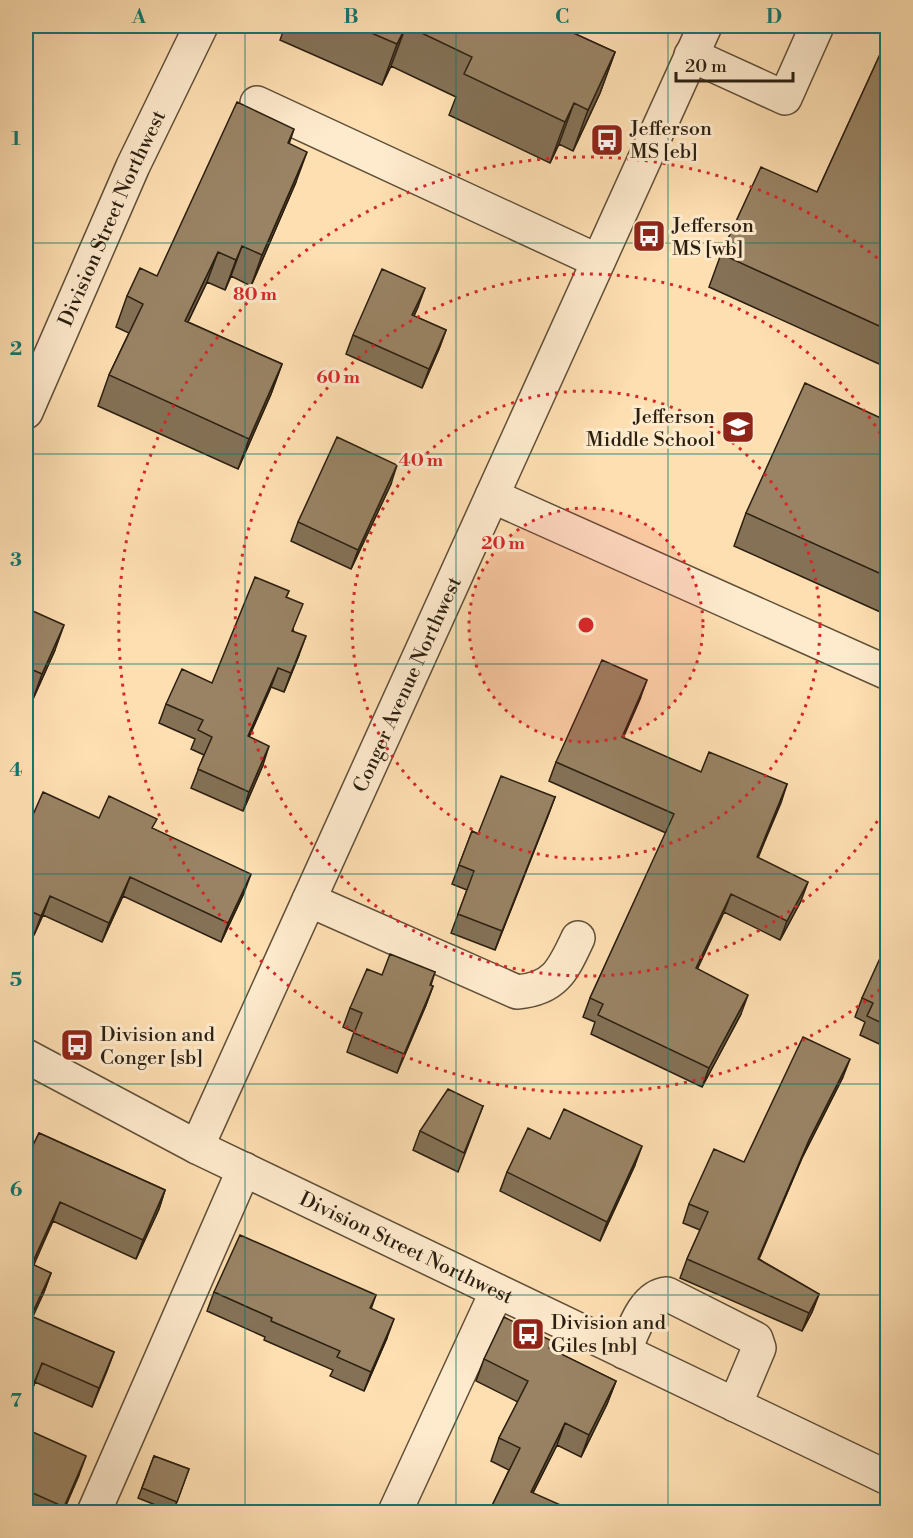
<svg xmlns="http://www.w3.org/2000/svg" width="913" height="1538" font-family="'Libre Bodoni',serif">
<rect width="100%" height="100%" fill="#fedfb2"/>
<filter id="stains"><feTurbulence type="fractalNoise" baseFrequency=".00333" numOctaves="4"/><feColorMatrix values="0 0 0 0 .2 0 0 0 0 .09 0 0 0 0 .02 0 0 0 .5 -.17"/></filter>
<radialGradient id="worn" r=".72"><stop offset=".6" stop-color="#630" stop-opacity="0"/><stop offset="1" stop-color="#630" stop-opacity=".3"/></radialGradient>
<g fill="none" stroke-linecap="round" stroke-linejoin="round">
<defs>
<g id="minor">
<path d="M691 55 785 98 817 26"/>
<path d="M257 103 598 261"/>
<path id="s1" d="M26 412 133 166 201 26"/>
<path d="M492 496 888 673"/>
<path d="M309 900 517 992C555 989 563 970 578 938"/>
<path id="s2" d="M26 1056 197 1147 888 1478"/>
<path id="s3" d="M197 1147 705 26"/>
<path d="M624 1352C633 1332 643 1296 667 1294L756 1339 759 1348 735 1405"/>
<path d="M94 1512 244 1169"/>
<path d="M395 1512 497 1291"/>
</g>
</defs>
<use href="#minor" stroke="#604f38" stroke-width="36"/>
<use href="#minor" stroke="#feeacd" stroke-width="33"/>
</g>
<path fill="#847156" stroke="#2b1f10" stroke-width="1.5" d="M285 26H558L615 52 600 93 573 151 559 144 550 163 449 115 456 97 391 66 382 85 280 40Z
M888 37V368L709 287 721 254 817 192Z
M294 129 289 144 296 182 251 286 231 276 225 290 207 282 188 322 282 364 271 394 238 469 98 406 109 375 129 333 116 327 127 296 157 276Z
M418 307 414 316 446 330 439 349 422 388 346 354 353 335Z
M888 414 887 615 734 546 746 513 885 420Z
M391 484 351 569 291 541 298 522Z
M289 591 286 598 299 655 284 692 271 687 249 737 263 765 243 811 191 788 204 755 191 749 195 739 159 723 166 704 212 683Z
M26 608 55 650 33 699 26 696Z
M640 699 623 738 701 772 787 784 758 858 801 901 780 940 724 912 697 969 741 1014 702 1087 591 1034 595 1022 583 1017 590 998 666 833 549 781 556 762Z
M555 797 495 950 451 933 467 890 452 884 472 831 478 834Z
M99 818 153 829 244 893 221 942 123 896 102 942 43 915 34 935 26 931V831Z
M888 959V1048L860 1035 865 1022 855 1017 862 998Z
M435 972 431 985 433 986 426 1005 397 1073 347 1052 354 1032 343 1027 350 1008 382 975Z
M843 1077 802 1158 759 1259 819 1294 812 1312 802 1331 680 1278 687 1259 700 1230 683 1223 689 1204 744 1162Z
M483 1106 458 1172 413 1150 420 1131Z
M39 1133 165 1190 159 1209 136 1259 53 1221 33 1265 51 1273 44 1292 32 1317 114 1352 92 1407 35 1382 26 1406V1160Z
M550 1139 635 1165 600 1241 500 1191 507 1172Z
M214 1292 376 1295 371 1309 387 1338 364 1391 330 1376 333 1370 264 1340 265 1337 207 1311Z
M550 1349 616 1381 607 1404 581 1457 557 1445 533 1493 489 1512 509 1470 491 1461 499 1438 518 1402 476 1381 484 1359Z
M26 1429 79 1475 63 1512H26Z
M154 1456 189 1469 173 1512 138 1498Z"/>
<path fill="#6b5c46" stroke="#2b1f10" stroke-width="1.5" d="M406 26 391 66 382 85 397 44Z
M615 52 600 93 573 151 588 110Z
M574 103 559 144 550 163 565 122Z
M307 152 296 182 251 286 262 255Z
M242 246 231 276 225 290 236 260Z
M218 252 207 282 174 351 185 321Z
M425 288 418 307 405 334 412 315Z
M446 330 439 349 422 388 429 369Z
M282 364 271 394 238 469 249 439Z
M397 465 391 484 351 569 358 550Z
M64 625 55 650 33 699 42 674Z
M306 636 299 655 284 692 291 673Z
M278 668 271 687 241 755 248 736Z
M647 680 640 699 615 756 622 737Z
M269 746 263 765 243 811 249 792Z
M787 784 781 803 750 876 757 857Z
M555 797 548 816 495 950 502 931Z
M251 874 244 893 221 942 228 923Z
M130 877 123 896 102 942 109 923Z
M808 882 801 901 780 940 787 921Z
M731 894 724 912 689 987 696 968Z
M50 896 43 915 34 935 41 916Z
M433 986 426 1005 397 1073 404 1054Z
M748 995 741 1014 702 1087 709 1068Z
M850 1059 843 1077 802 1158 751 1277 758 1259 809 1140Z
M642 1146 635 1165 600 1241 607 1222Z
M165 1190 159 1209 136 1259 143 1240Z
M60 1202 53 1221 26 1283 32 1264Z
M51 1273 44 1292 26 1332 31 1316Z
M819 1294 812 1312 802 1331 809 1313Z
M394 1319 387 1338 364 1391 371 1372Z
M114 1352 107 1371 92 1407 99 1388Z
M42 1363 35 1382 26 1406V1403Z
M616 1381 607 1404 581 1457 589 1435Z
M565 1423 557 1445 523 1512 531 1492Z
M86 1456 79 1475 63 1512H62Z"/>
<path fill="#998364" stroke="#2b1f10" stroke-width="1.5" d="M355 26H406L397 44Z
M407 26H558L615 52 588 110 574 103 565 122 464 74 472 57Z
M888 37V330L721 254 761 167 817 192Z
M237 102 294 129 288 143 307 152 262 255 242 246 236 260 218 252 185 321 282 364 249 439 109 375 143 304 127 296 140 268 157 276Z
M382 269 425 288 412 315 446 330 429 369 353 335Z
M805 383 885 420 888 414V577L746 513Z
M337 437 397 465 358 550 298 522Z
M255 577 289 591 286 597 303 604 292 631 306 636 291 673 278 668 248 736 269 746 249 792 198 769 212 737 198 730 203 720 166 704 182 669 212 683Z
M26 608 64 625 42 674 26 667Z
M602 660 647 680 622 737 701 772 709 752 787 784 757 857 808 882 787 921 731 894 696 968 748 995 709 1068 598 1015 603 1004 590 998 674 814 556 762Z
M501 776 555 797 502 931 458 914 474 871 459 865 472 831 478 834Z
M43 792 99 818 109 796 157 819 152 828 251 874 228 923 130 877 109 923 50 896 41 916 26 909V831Z
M390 954 435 972 430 985 433 986 404 1054 354 1033 362 1013 350 1008 367 969 382 975Z
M881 956 888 959V1026L867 1016 873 1003 862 998Z
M803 1037 850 1059 809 1140 758 1259 819 1294 809 1313 687 1259 708 1212 689 1204 714 1149 744 1162Z
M448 1089 483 1106 464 1153 420 1131Z
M564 1109 642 1146 607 1222 507 1172 528 1128 550 1139Z
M39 1133 165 1190 143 1240 60 1202 32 1264 51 1273 31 1316 114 1352 99 1388 42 1363 26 1403V1160Z
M240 1235 376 1295 370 1308 394 1319 371 1372 337 1357 340 1351 271 1321 272 1318 214 1292Z
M504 1317 552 1341 549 1348 616 1381 589 1435 565 1423 531 1492 576 1512H479L481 1508 489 1512 520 1448 499 1438 528 1381 484 1359Z
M26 1429 86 1456 64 1507 26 1490Z
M154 1456 189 1469 177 1502 142 1488Z
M780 1505 796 1512H776Z"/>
<path fill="none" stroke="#0f766e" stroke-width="1.5" stroke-opacity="0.55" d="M245 26V1512M456 26V1512M668 26V1512M26 243H888M26 454H888M26 664H888M26 874H888M26 1084H888M26 1295H888"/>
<circle cx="586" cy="625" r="117" fill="#d62828" fill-opacity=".12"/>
<g fill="none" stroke="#d62828" stroke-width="3" stroke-dasharray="3 6">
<circle cx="586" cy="625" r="117"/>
<circle cx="586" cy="625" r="234"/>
<path d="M887 806A351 351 0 1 1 887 444"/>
<path d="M887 984A468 468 0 1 1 887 266"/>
</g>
<defs>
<symbol id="bus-square" viewBox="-11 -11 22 22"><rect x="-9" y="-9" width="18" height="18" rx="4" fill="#8f2418" stroke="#feeacd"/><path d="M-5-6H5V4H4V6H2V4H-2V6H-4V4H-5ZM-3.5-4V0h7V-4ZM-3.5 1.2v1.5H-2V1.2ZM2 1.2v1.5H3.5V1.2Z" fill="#fff"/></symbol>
<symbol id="school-square" viewBox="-11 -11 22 22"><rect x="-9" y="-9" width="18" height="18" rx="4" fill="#8f2418" stroke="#feeacd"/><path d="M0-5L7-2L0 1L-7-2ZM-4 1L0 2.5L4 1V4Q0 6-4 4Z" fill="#fff"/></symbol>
</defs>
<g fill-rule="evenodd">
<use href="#bus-square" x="588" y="121" width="38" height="38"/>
<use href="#bus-square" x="630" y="217" width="38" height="38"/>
<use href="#school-square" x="719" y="408" width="38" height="38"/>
<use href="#bus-square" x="58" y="1026" width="38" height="38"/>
<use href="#bus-square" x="509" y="1315" width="38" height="38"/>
</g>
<g text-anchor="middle" stroke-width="6" stroke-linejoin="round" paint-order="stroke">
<g font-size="20" fill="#2b1f10" stroke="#feeacd" text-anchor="start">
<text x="630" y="135">Jefferson<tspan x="630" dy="23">MS [eb]</tspan></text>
<text x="672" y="232">Jefferson<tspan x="672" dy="23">MS [wb]</tspan></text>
<text x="715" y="423" text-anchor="end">Jefferson<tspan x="715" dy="23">Middle School</tspan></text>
<text x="100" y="1041">Division and<tspan x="100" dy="23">Conger [sb]</tspan></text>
<text x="551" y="1329">Division and<tspan x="551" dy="23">Giles [nb]</tspan></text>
</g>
<g font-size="20" fill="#2b1f10" stroke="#feeacd">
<text dy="7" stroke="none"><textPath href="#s1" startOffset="212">Division Street Northwest</textPath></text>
<text dy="7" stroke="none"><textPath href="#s3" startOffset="508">Conger Avenue Northwest</textPath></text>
<text dy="7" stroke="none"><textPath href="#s2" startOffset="426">Division Street Northwest</textPath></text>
</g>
</g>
<circle cx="586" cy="625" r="9" fill="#d62828" stroke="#feeacd" stroke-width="3"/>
<g font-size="18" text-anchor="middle" font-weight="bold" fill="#d62828" stroke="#feeacd" stroke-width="6" stroke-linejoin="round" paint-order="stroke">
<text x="255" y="300">80 m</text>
<text x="338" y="383">60 m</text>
<text x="421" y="466">40 m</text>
<text x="503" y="549">20 m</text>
</g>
<rect width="913" height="1538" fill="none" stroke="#fedfb2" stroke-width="66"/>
<path d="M676 72v9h117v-9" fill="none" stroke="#2b1f10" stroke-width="3"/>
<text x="685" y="72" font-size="18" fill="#2b1f10" stroke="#feeacd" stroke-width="4.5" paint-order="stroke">20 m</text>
<rect x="33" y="33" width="847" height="1472" fill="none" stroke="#0f766e" stroke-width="2"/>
<g font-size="20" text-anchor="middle" font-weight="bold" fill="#0f766e">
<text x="139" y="23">A</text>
<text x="351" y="23">B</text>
<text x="562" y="23">C</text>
<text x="774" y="23">D</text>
<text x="16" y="145">1</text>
<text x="16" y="355">2</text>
<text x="16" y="566">3</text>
<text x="16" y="776">4</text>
<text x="16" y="986">5</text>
<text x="16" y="1196">6</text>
<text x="16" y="1407">7</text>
</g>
<rect width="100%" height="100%" filter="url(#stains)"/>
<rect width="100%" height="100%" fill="url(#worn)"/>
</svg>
